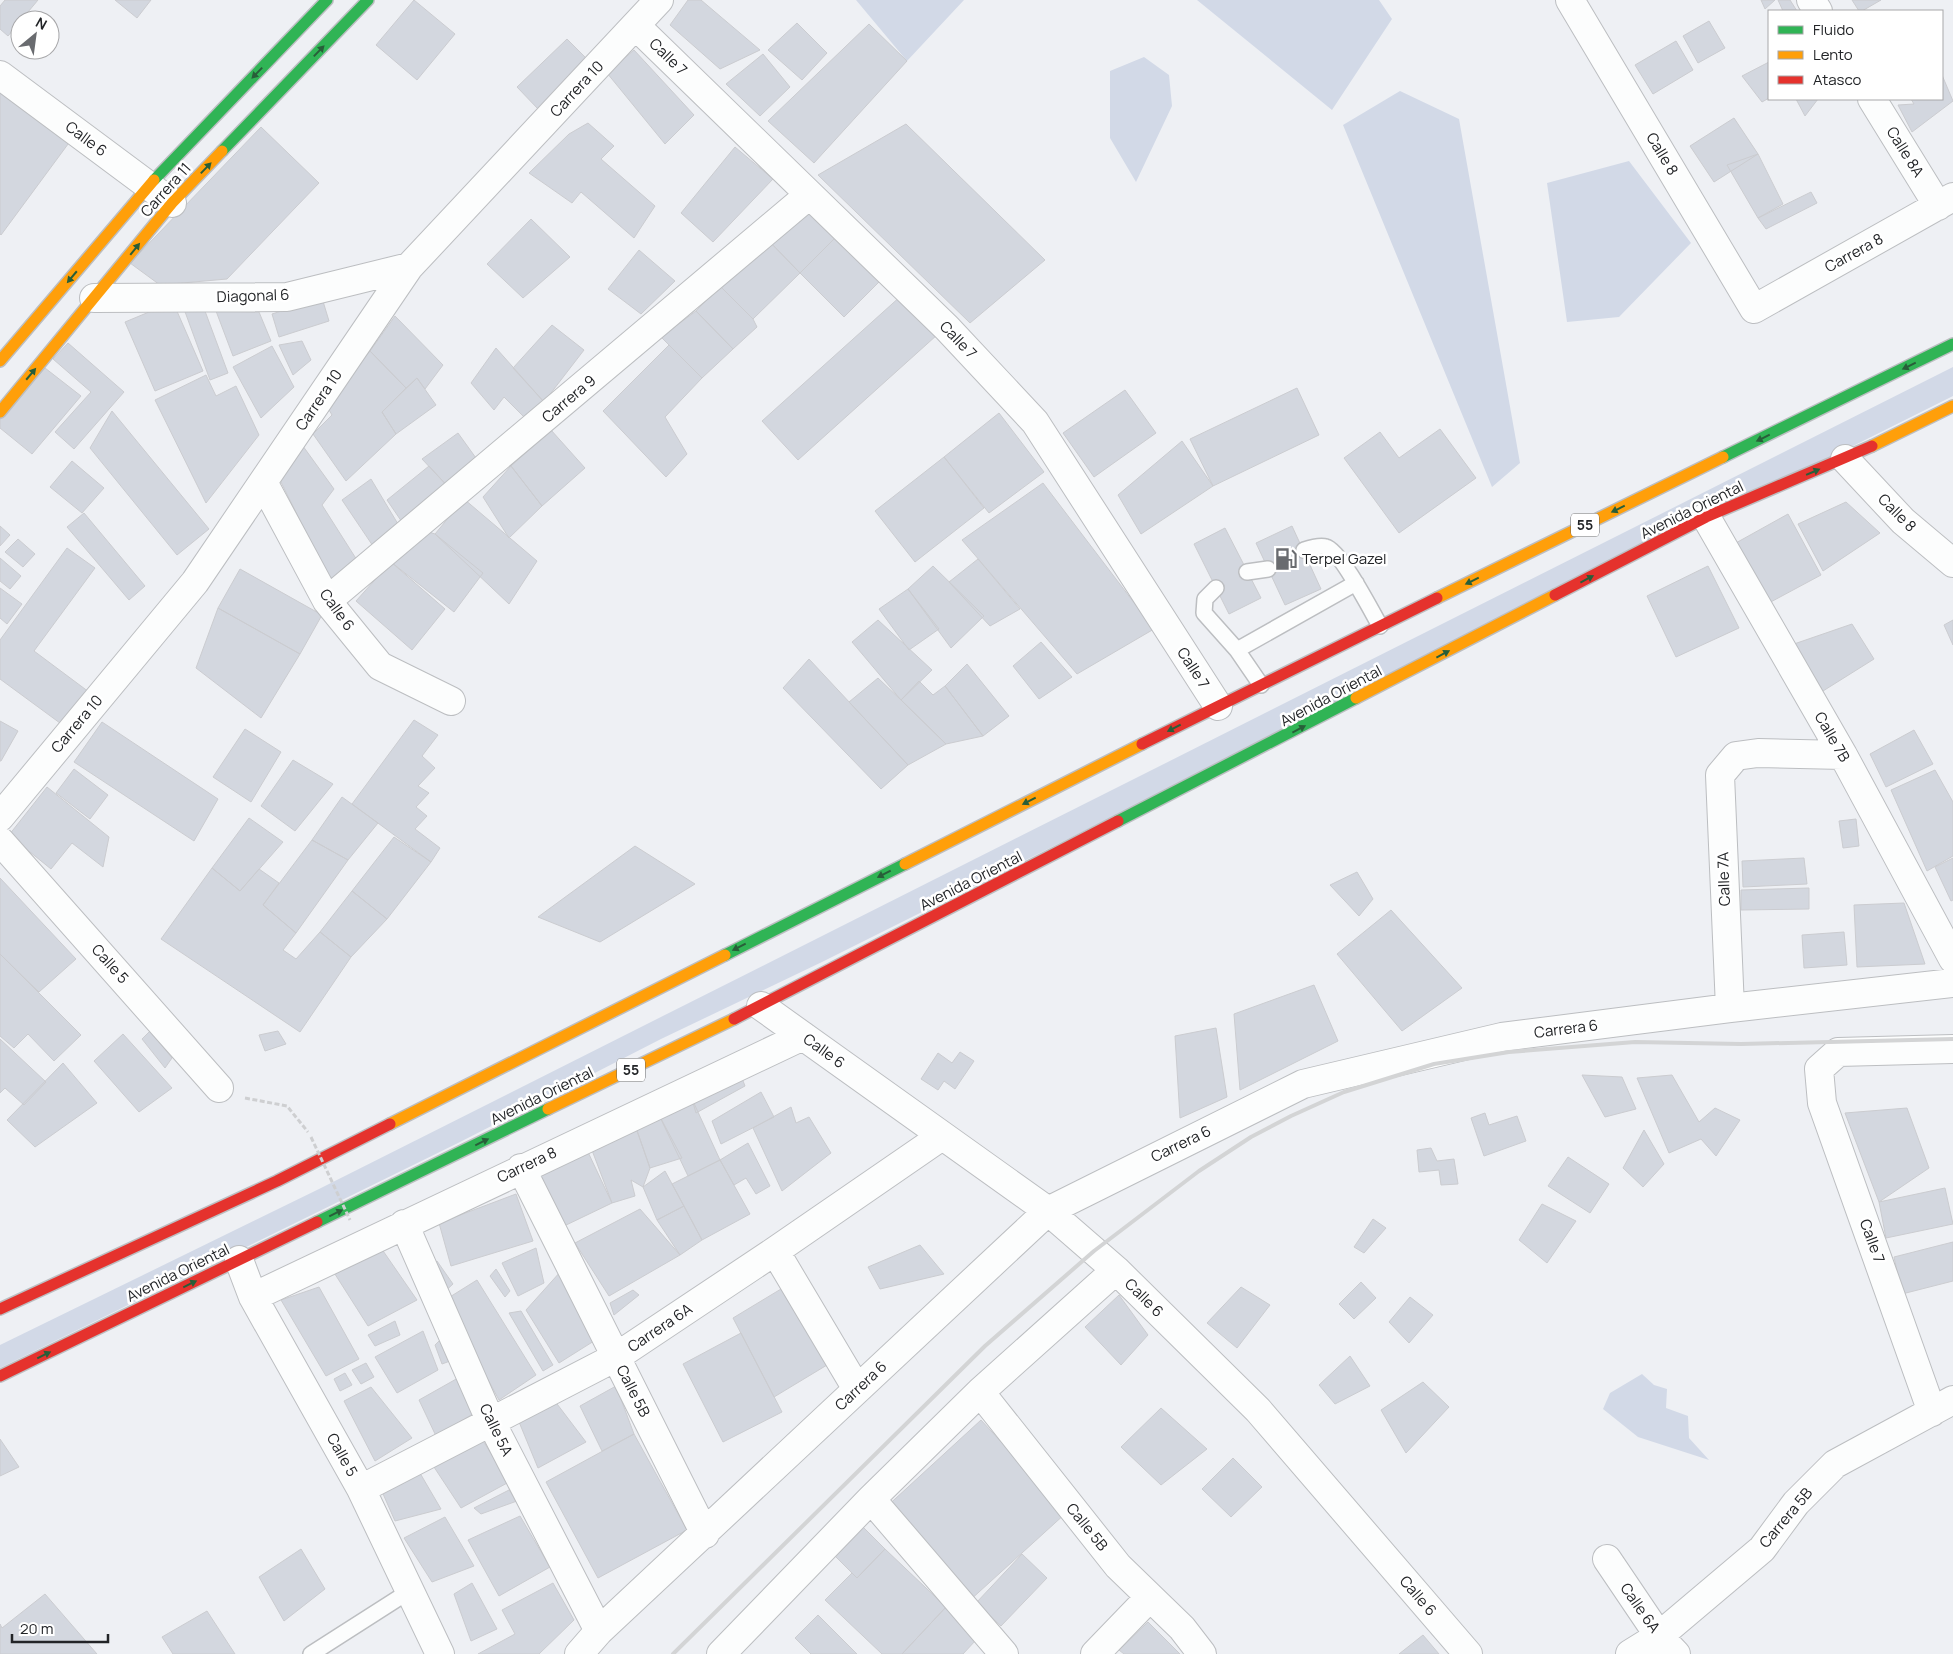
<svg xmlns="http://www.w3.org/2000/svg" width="1953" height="1654" font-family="Manrope,sans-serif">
<rect width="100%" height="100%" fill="#eef0f4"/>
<path fill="#d2d9e7" d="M856 0H964L907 61Z
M1197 0H1379L1392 19 1332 110Z
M1144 57 1169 75 1172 106 1136 182 1110 138V71Z
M1400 91 1459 119 1520 463 1492 487 1343 125Z
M1629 161 1691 243 1619 317 1567 322 1547 183Z
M1953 367V396L822 962 661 1039 460 1142 0 1368V1345L319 1189Z
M1642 1374 1654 1385 1667 1389 1666 1408 1688 1416 1689 1438 1709 1460 1638 1437 1603 1409 1610 1393Z"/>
<path fill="#d3d7df" stroke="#cbccd0" d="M5 0H38L8 36 0 29V6Z
M115 0H151L137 18Z
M414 0 455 34 417 80 376 45Z
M688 0H701L760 50 720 69 670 25Z
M1761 0H1775L1765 9Z
M1778 0H1790L1797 11H1783Z
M1852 0H1881L1862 11H1859Z
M1709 21 1725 48 1698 63 1683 36Z
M797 23 827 53 802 80 768 50Z
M869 24 907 61 814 163 768 121Z
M567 39 588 60 538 109 517 87Z
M1676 41 1693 70 1653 94 1635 65Z
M634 50 694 115 665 144 607 73Z
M763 54 790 87 760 116 726 84Z
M1769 62V98L1762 102 1742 76Z
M1942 75 1953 101 1912 132 1898 105 1914 104 1911 99H1942Z
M0 81 74 136 1 235 0 234Z
M1796 99H1818L1805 116Z
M1734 118 1758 154 1714 182 1690 146Z
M588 123 614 146 601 159 655 206 634 238 581 192 572 203 529 173 569 134Z
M906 124 1045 260 970 323 818 175Z
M261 127 319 183 227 279 160 285 130 263Z
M735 147 773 179 713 242 681 213Z
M1758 154 1783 204 1758 218 1727 165Z
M1811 192 1817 203 1766 229 1758 218Z
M803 204 835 238 800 273 767 239Z
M531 219 570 257 523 298 487 264Z
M835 238 879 282 844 317 800 273Z
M767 239 800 273 753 319 720 286Z
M639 250 675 281 641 314 608 289Z
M720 286 753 319 757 327 733 349 696 311Z
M902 295 937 335 798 460 762 421Z
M322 298 329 321 279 337 272 314Z
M173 302 203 371 155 391 125 322Z
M202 303 228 373 210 380 184 309Z
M216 311 259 312 271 341 233 356Z
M696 311 733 349 702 378 661 337Z
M395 316 443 365 425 389 417 378 406 388 370 351Z
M552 325 584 350 544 402 513 368Z
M302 341 311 360 293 375 279 345Z
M68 343 124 392 74 449 55 432 91 392 53 359Z
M669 345 702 378 665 417 687 454 666 477 603 411Z
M272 346 294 387 261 418 233 367Z
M496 348 544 402 526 419 504 397 494 410 471 383Z
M370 351 406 388 382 412 396 434 346 481 313 434 332 415 325 403Z
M45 368 81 396 32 454 0 428V420Z
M206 375 216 396 236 386 259 435 206 503 155 400Z
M417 378 436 405 396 434 382 412Z
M1297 388 1319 435 1213 486 1190 439Z
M1125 390 1156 433 1094 477 1063 433Z
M112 411 209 529 177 555 90 448Z
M999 413 1044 472 989 513 944 457Z
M1440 429 1476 478 1399 533 1344 458 1380 432 1399 458Z
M551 430 585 468 542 506 511 466Z
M458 433 481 465 452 491 422 459Z
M1182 441 1213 486 1141 534 1118 495Z
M300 442 334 489 322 505 362 568 331 583 278 476Z
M944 457 984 508 915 562 875 511Z
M72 461 104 488 82 513 50 487Z
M429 466 452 491 404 525 387 500Z
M511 466 542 506 509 538 483 497Z
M371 479 404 534 379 555 342 500Z
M1043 483 1154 629 1077 674 962 540Z
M464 499 537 561 509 604 435 534Z
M1846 502 1880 533 1823 571 1798 524Z
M84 513 145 586 129 600 67 527Z
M1788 514 1821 575 1767 604 1734 544Z
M0 526 10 535 0 546Z
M1292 526 1321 589 1285 605 1256 543Z
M1225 528 1261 598 1229 614 1194 544Z
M426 531 435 534 483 573 454 612 391 562Z
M18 539 35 554 23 567 5 552Z
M67 548 95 568 34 651 89 692 64 726 0 679V640Z
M0 558 21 576 10 589 0 581Z
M978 559 1020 609 990 626 949 582Z
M391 562 445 609 412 650 356 601Z
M933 566 984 616 951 648 908 589Z
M1708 566 1739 628 1676 657 1647 596Z
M240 569 322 615 300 654 218 608Z
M0 588 22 604 7 624 0 618Z
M908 589 939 629 909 650 879 609Z
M218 608 300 654 261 718 196 668Z
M878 620 932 670 901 700 852 642Z
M1953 620V645L1944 625Z
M1852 624 1874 659 1823 691 1794 644Z
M1041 642 1072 677 1039 699 1013 666Z
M809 659 908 765 881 789 783 688Z
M967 664 1009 716 983 736 945 686Z
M878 678 901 700 946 744 908 765 849 702Z
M919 681 933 695 945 686 983 736 946 744 901 700Z
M414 720 438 735 422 756 435 768 418 786 429 793 416 807 427 816 415 829 440 848 431 862 352 804Z
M0 721 18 731 1 761H0Z
M102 722 218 799 194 841 74 762Z
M245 729 281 752 251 802 213 777Z
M1914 730 1933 764 1886 787 1870 754Z
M293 760 333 784 295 831 261 806Z
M74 769 108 795 90 819 56 793Z
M1935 770 1953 802V856L1927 871 1891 790Z
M47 787 109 837 103 867 72 843 51 869 9 835Z
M342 797 378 823 348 860 312 840Z
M249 818 283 842 240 891 212 868Z
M1856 819 1859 846 1843 848 1839 821Z
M394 837 431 862 387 919 352 891Z
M312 840 348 860 296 933 263 905Z
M635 846 695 884 600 942 538 917Z
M1804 858 1807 884 1743 887 1742 861Z
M1953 858V900L1951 901 1935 867Z
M212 868 240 891 259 869 279 883 263 905 296 933 283 950 296 959 320 932 351 957 300 1032 161 939Z
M1357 872 1373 899 1359 916 1330 885Z
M0 878 76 959 39 992 0 954Z
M1809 888V909L1741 910V890Z
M352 891 387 919 351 957 320 932Z
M1904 903 1925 964 1857 967 1854 905Z
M1391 910 1462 988 1402 1031 1337 954Z
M1844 932 1847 965 1804 968 1802 935Z
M0 954 81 1035 54 1061 28 1034 14 1048 0 1036Z
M1314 985 1338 1041 1240 1090 1234 1014Z
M1216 1028 1227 1097 1180 1118 1175 1036Z
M150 1031 172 1058 165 1068 142 1039Z
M278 1031 286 1044 265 1051 259 1035Z
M123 1034 172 1088 139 1112 94 1061Z
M0 1039 46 1082 24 1105 5 1088 0 1093Z
M960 1052 974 1061 955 1089 944 1081 938 1090 921 1079 938 1053 952 1063Z
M63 1063 97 1103 35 1147 7 1120Z
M738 1068 745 1086 696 1113 689 1089Z
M1582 1075 1622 1077 1636 1109 1605 1117Z
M1672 1075 1699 1122 1715 1108 1740 1120 1716 1156 1701 1139 1669 1153 1637 1078Z
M761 1092 774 1117 721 1144 712 1121Z
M692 1099 720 1160 688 1176 658 1113Z
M791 1107 796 1123 809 1117 831 1153 782 1191 753 1128Z
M1907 1108 1929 1168 1879 1202 1845 1113Z
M658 1113 682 1158 650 1168 634 1122Z
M1485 1113 1489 1125 1517 1116 1526 1141 1484 1156 1471 1118Z
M634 1122 650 1168 643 1187 631 1180 635 1196 612 1203 590 1145Z
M1644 1130 1664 1164 1643 1187 1623 1168Z
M748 1143 770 1186 756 1194 746 1178 734 1185 720 1160Z
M1431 1148 1437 1161 1454 1159 1458 1184 1441 1185 1439 1170 1419 1172 1417 1150Z
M587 1150 612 1203 562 1227 536 1173Z
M1568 1157 1609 1184 1590 1213 1548 1186Z
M720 1160 750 1214 702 1240 672 1184Z
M665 1171 684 1206 657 1220 643 1187Z
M1945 1188 1953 1224 1886 1238 1879 1202Z
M516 1194 533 1241 451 1266 439 1223Z
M1542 1204 1576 1221 1547 1263 1519 1240Z
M684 1206 702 1240 680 1255 657 1220Z
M640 1209 680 1255 609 1296 575 1243Z
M1373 1219 1386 1228 1364 1253 1354 1247Z
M1953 1242V1281L1902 1294 1894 1257Z
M379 1245 417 1300 368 1326 333 1271Z
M920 1245 944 1274 880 1289 868 1267Z
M536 1248 544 1283 518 1296 502 1263Z
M437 1261 453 1284 441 1295 429 1268Z
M496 1269 510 1291 505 1297 490 1276Z
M561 1271 594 1341 559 1363 526 1310Z
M477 1280 536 1375 499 1400 445 1300Z
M1361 1282 1376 1298 1354 1319 1339 1304Z
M319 1287 359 1359 326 1376 281 1300Z
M1241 1287 1270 1305 1237 1348 1207 1323Z
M781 1289 827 1365 774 1397 733 1318Z
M633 1290 639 1295 614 1315 610 1303Z
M1119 1295 1148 1335 1121 1365 1085 1327Z
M1410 1297 1433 1315 1409 1343 1389 1322Z
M521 1311 553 1365 543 1371 509 1313Z
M395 1321 400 1335 375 1346 368 1335Z
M423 1331 438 1370 397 1393 375 1357Z
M741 1333 782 1412 723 1442 683 1364Z
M442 1338 450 1361 442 1364 435 1345Z
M1350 1356 1370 1386 1335 1404 1319 1385Z
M366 1363 374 1377 361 1384 352 1370Z
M345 1373 352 1385 340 1391 334 1379Z
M458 1378 476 1412 436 1436 419 1400Z
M1423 1382 1449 1407 1406 1453 1381 1410Z
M616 1386 634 1434 602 1451 580 1406Z
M371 1387 412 1438 375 1461 344 1401Z
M551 1396 586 1442 538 1468 517 1417Z
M1161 1408 1207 1449 1161 1485 1121 1447Z
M981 1420 1066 1513 968 1602 883 1510Z
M634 1434 687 1530 598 1578 546 1482Z
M480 1436 509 1482 461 1508 432 1464Z
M0 1439 19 1467 0 1476Z
M1233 1458 1262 1487 1231 1517 1202 1489Z
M417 1468 441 1509 395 1521 380 1487Z
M509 1490 517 1501 481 1514 474 1508Z
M520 1516 550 1567 499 1596 468 1540Z
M445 1517 474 1566 432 1582 404 1538Z
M859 1523 885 1549 857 1578 831 1552Z
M301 1549 325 1589 284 1621 259 1577Z
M885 1549 946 1607 902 1654H882L825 1600 852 1573 857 1578Z
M1022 1554 1047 1578 1001 1626 976 1603Z
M472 1583 497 1629 471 1641 454 1594Z
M553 1583 574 1620 539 1654H478L515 1634 502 1610Z
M45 1594 97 1654H0V1624L2 1628Z
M946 1607 976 1640 963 1654H902Z
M207 1611 235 1654H173L162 1637Z
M818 1615 857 1654H811L795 1638Z
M1148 1622 1180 1654H1124L1119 1650Z
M1423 1635 1439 1654H1399Z"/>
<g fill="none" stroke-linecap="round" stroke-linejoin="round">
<defs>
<path id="lane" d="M1304 550C1310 548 1320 545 1326 547 1340 550 1372 612 1380 626
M1247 572 1268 569
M1216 588 1205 599 1204 613 1237 650 1261 685
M1237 650 1356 583
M311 1654 408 1592"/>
<path id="street" d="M1570 0 1754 309 1953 197
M1811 0 1818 11
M636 26 947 328 1035 422 1218 706
M0 75 172 203
M1872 99 1938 206
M94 298 287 297 409 267
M1845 459 1903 521 1953 563
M263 482 327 601 380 666 451 701
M1706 517 1843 755 1953 959
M327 601 809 195
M0 817 195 582 409 267 659 0
M0 841 219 1088
M761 1006 1048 1211 1116 1270 1258 1410 1468 1654
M1730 1008 1720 775 1736 756 1758 753 1843 755
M521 1168 705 1534
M404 1224 490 1420 599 1631
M775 1251 857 1389
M239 1260 253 1297 361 1489 440 1654
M253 1297 803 1036
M980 1392 1118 1566 1182 1628 1202 1654
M1932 1412 1822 1103 1819 1069 1838 1052 1953 1049
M361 1489 616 1357 775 1251 942 1136
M871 1499 1004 1654
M1607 1559 1659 1636 1676 1654
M579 1654 599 1631 1048 1211 1303 1084 1502 1037 1730 1008 1953 983
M721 1654 871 1499 980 1392 1116 1270
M1095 1654 1150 1597
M1630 1654 1659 1636 1762 1549 1796 1503 1835 1464 1953 1400"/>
<path id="fast" d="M222 151 368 0
M154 180 327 0
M1723 457 1953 344
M1118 821 1356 698
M725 955 905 864
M317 1222 548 1109"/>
<path id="slow" d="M0 361 154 180
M0 412 172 203 222 151
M1872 446 1953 406
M1437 598 1723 457
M1356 698 1555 595
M905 864 1142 744
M548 1109 734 1019
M390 1124 725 955"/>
<path id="jam" d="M1555 595 1706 517 1872 446
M1142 744 1437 598
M734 1019 1118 821
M0 1309 277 1181 390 1124
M0 1376 317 1222"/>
</defs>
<use href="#lane" stroke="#bcbec1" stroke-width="18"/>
<use href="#street" stroke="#bcbec1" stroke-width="30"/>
<use href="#fast" stroke="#bcbec1" stroke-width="14"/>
<use href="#slow" stroke="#bcbec1" stroke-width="14"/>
<use href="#jam" stroke="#bcbec1" stroke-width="14"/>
<path stroke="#cecfd1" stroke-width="3" stroke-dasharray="5 2.5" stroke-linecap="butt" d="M245 1098 287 1106 308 1132"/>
<use href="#lane" stroke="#fcfdfd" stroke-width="15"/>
<use href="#street" stroke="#fcfdfd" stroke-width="28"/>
<use href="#fast" stroke="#30b455" stroke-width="11"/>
<use href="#slow" stroke="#ff9f0a" stroke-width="11"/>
<use href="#jam" stroke="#e5322d" stroke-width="11"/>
<path stroke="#d3d4d5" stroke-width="4" d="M673 1654 985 1346 1094 1251 1199 1171 1251 1137 1291 1116 1344 1092 1434 1064 1509 1052 1635 1042 1741 1044 1953 1039"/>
<path stroke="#cecfd1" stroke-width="3" stroke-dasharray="5 2.5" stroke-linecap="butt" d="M311 1137 350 1220"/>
</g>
<defs><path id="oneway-solid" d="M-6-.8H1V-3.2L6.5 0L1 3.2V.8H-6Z" transform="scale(1.25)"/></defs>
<g fill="#285e39">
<use href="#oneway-solid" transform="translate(319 51) rotate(-46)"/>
<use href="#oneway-solid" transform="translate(257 73) rotate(134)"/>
<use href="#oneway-solid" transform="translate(206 168) rotate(-46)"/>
<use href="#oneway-solid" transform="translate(135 249) rotate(-51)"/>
<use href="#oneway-solid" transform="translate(72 277) rotate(130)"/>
<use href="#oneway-solid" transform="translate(1909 366) rotate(154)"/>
<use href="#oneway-solid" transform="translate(31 374) rotate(-50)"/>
<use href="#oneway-solid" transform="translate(1763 438) rotate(154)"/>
<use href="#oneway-solid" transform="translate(1813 472) rotate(-23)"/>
<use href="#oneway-solid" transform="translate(1618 509) rotate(154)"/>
<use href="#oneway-solid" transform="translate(1587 579) rotate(-28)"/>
<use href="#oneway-solid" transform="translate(1472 581) rotate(154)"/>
<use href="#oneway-solid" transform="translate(1443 654) rotate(-28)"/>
<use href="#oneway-solid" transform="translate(1174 728) rotate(153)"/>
<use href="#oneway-solid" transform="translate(1299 729) rotate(-28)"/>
<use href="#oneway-solid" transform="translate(1029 801) rotate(153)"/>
<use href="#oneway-solid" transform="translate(884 874) rotate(153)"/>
<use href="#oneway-solid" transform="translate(739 947) rotate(153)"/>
<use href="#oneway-solid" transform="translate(482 1142) rotate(-26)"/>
<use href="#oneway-solid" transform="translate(336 1213) rotate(-26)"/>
<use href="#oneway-solid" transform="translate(190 1284) rotate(-26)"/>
<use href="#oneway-solid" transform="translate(44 1355) rotate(-26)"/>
</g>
<defs>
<symbol id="fuel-bare" viewBox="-9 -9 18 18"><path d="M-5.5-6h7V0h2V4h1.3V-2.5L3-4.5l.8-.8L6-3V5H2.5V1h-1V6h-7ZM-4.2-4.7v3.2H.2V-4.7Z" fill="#696b6f" stroke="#fff" stroke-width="2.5" paint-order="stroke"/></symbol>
</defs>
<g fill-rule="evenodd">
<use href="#fuel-bare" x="1270" y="543" width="32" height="32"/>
</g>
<g text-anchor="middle" stroke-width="5" stroke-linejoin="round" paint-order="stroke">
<g fill="#fff" stroke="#646668" stroke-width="1">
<rect x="1571" y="513.5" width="28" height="23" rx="4"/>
<rect x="617" y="1058.5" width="28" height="23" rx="4"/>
</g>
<g font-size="14" font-weight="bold" fill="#222427">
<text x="1585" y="530">55</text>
<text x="631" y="1075">55</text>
</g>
<g font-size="15" fill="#222427" stroke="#fff">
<text transform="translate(668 57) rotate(44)" y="5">Calle 7</text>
<text transform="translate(577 89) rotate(-47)" y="5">Carrera 10</text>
<text transform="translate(86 139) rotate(37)" y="5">Calle 6</text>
<text transform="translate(1905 152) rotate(58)" y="5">Calle 8A</text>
<text transform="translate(1662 154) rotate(59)" y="5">Calle 8</text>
<text transform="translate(166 190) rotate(-48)" y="5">Carrera 11</text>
<text transform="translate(1854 253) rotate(-29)" y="5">Carrera 8</text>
<text transform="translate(253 296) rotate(-2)" y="5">Diagonal 6</text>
<text transform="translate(958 340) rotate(46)" y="5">Calle 7</text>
<text transform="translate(569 399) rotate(-40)" y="5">Carrera 9</text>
<text transform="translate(319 400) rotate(-56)" y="5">Carrera 10</text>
<text transform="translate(1692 510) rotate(-26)" y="5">Avenida Oriental</text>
<text transform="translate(1897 513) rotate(45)" y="5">Calle 8</text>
<text transform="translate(337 610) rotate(54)" y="5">Calle 6</text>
<text transform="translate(1193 668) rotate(57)" y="5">Calle 7</text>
<text transform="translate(1331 696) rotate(-28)" y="5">Avenida Oriental</text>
<text transform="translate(77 724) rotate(-50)" y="5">Carrera 10</text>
<text transform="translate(1832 737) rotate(60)" y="5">Calle 7B</text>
<text transform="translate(1724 879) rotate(-92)" y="5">Calle 7A</text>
<text transform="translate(971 881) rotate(-27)" y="5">Avenida Oriental</text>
<text transform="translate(110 964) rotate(48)" y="5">Calle 5</text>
<text transform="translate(1566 1029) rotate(-7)" y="5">Carrera 6</text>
<text transform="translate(824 1051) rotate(36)" y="5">Calle 6</text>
<text transform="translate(542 1096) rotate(-26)" y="5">Avenida Oriental</text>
<text transform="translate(1181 1144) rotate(-26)" y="5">Carrera 6</text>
<text transform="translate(527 1165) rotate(-25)" y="5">Carrera 8</text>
<text transform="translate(1872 1241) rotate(70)" y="5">Calle 7</text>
<text transform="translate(178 1273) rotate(-26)" y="5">Avenida Oriental</text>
<text transform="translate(1144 1298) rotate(45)" y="5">Calle 6</text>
<text transform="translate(660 1328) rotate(-34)" y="5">Carrera 6A</text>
<text transform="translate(861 1386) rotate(-43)" y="5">Carrera 6</text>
<text transform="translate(633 1391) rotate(63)" y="5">Calle 5B</text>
<text transform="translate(496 1430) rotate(64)" y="5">Calle 5A</text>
<text transform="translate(342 1455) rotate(61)" y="5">Calle 5</text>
<text transform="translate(1786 1518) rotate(-50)" y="5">Carrera 5B</text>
<text transform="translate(1087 1527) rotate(51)" y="5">Calle 5B</text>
<text transform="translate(1418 1596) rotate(49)" y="5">Calle 6</text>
<text transform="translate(1640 1608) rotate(55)" y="5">Calle 6A</text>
</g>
<g font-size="15" fill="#222427" stroke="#fff" text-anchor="start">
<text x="1302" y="564">Terpel Gazel</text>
</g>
</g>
<rect x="1768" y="10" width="175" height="90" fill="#ffffff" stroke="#a7a7a9"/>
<rect x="1778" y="26" width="25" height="8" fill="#30b455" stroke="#a7a7a9"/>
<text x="1813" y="35" font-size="15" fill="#222427">Fluido</text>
<rect x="1778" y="51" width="25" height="8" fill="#ff9f0a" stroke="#a7a7a9"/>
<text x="1813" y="60" font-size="15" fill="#222427">Lento</text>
<rect x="1778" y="76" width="25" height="8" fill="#e5322d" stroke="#a7a7a9"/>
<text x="1813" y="85" font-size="15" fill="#222427">Atasco</text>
<g transform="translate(35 35) rotate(29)"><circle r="24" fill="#ffffff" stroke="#a7a7a9"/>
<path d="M0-4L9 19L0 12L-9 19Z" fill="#696b6f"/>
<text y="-8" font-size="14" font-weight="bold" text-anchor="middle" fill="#222427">N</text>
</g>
<path d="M12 1634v8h96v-8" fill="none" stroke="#222427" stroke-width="2.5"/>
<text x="20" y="1634" font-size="15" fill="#222427" stroke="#ffffff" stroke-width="4" paint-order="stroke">20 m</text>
</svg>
